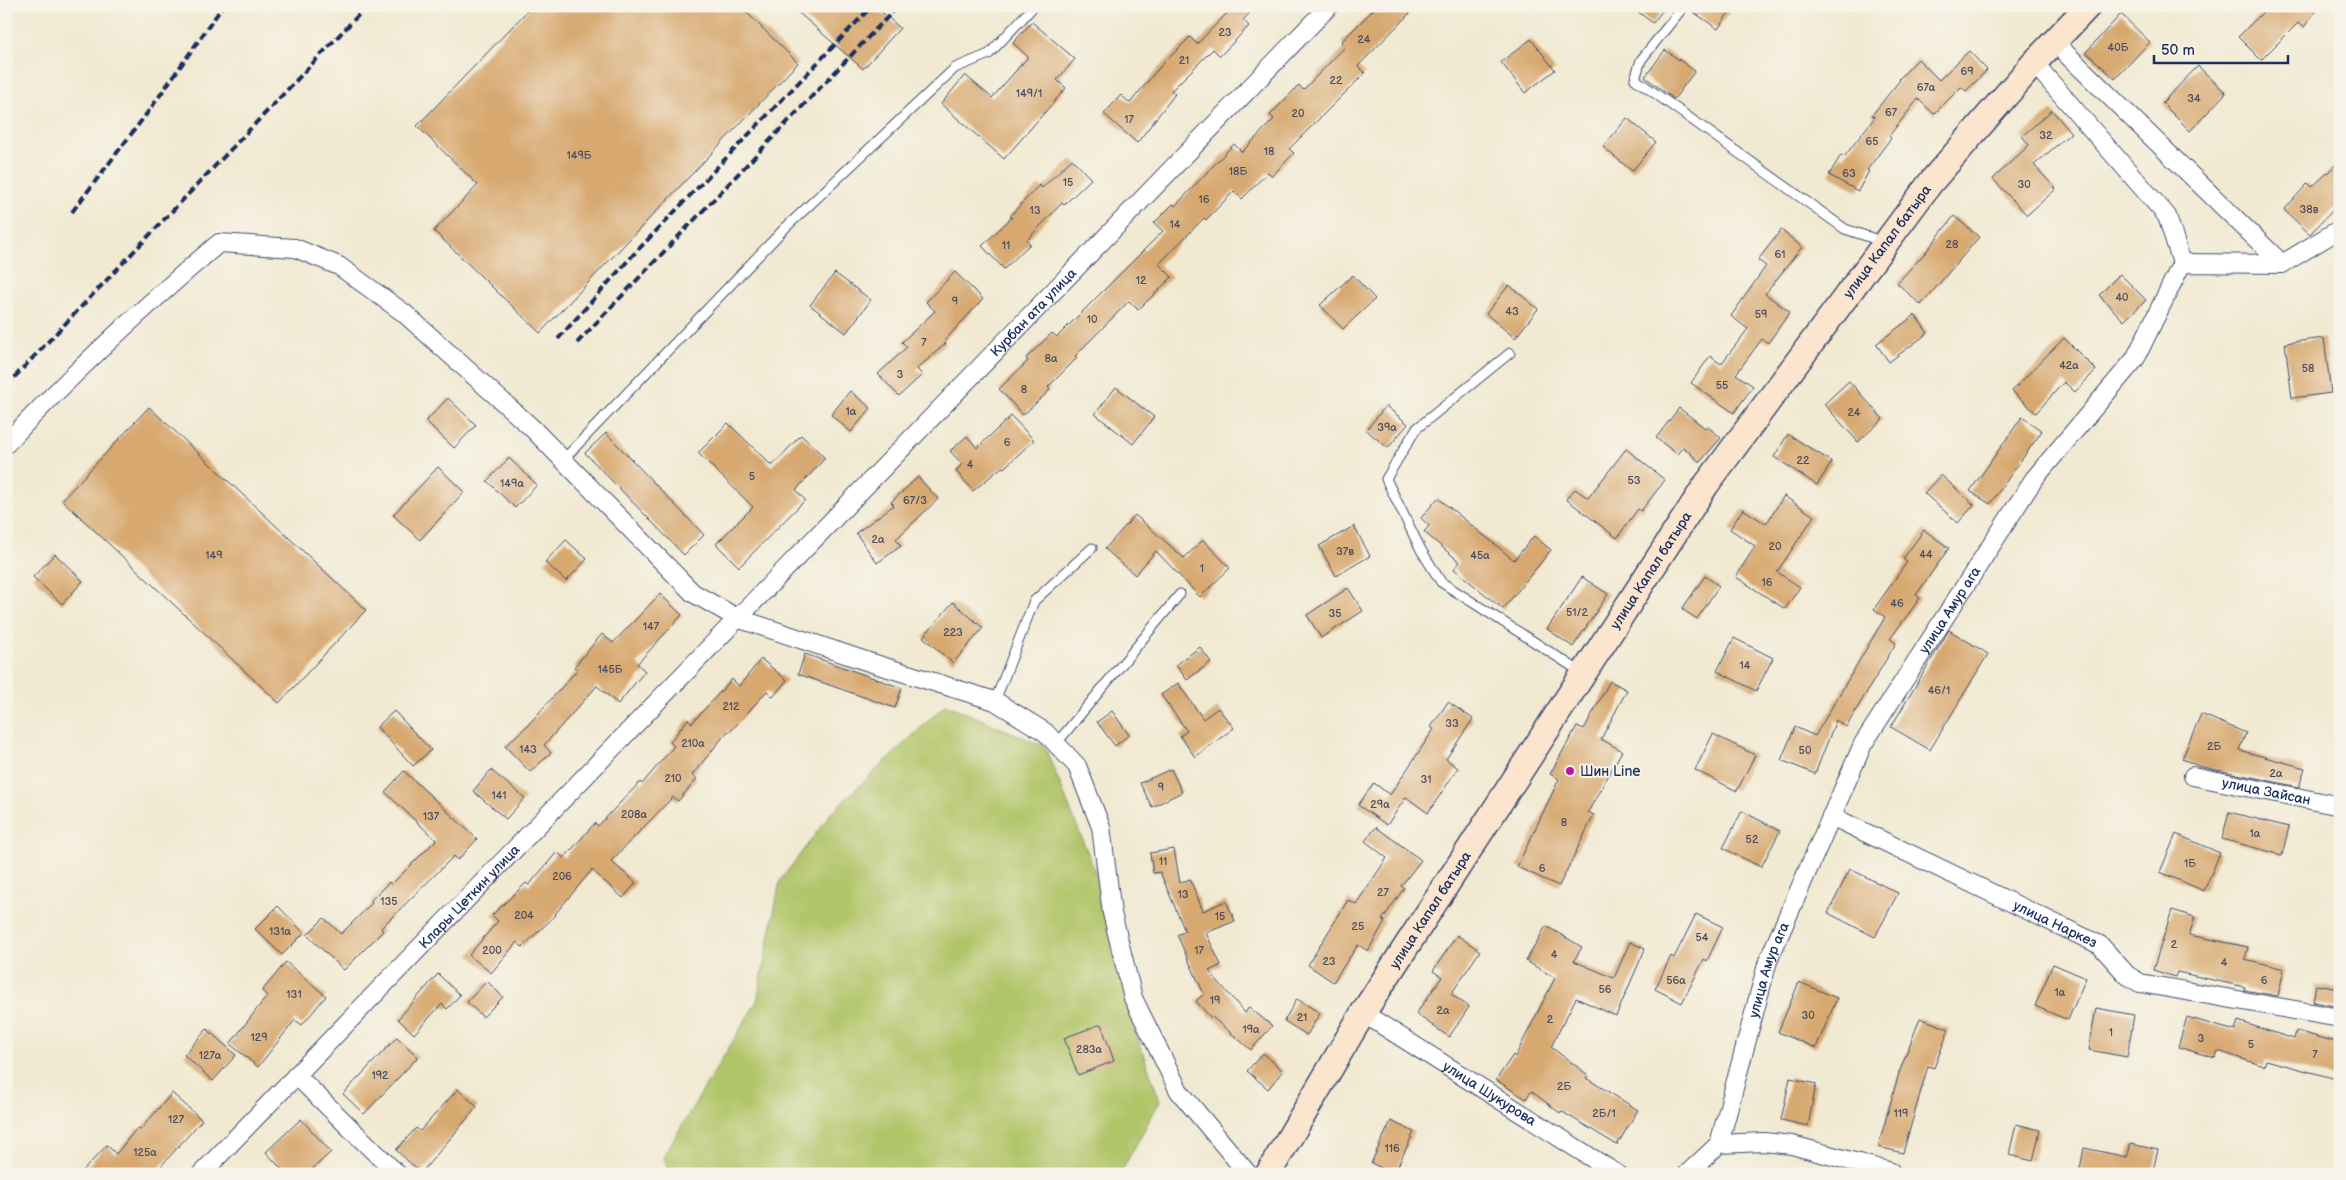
<svg xmlns="http://www.w3.org/2000/svg" width="2346" height="1180" font-family="'Balsamiq Sans',sans-serif">
<rect width="100%" height="100%" fill="#f7f3e8"/>
<filter id="ink" filterUnits="userSpaceOnUse"><feTurbulence type="fractalNoise" baseFrequency=".02" numOctaves="2"/><feDisplacementMap in="SourceGraphic" scale="10" xChannelSelector="R" yChannelSelector="G"/><feConvolveMatrix kernelMatrix="1 2 1 2 8 2 1 2 1" color-interpolation-filters="sRGB"/></filter>
<filter id="wash" filterUnits="userSpaceOnUse"><feTurbulence type="fractalNoise" baseFrequency=".0096" numOctaves="4" result="noise"/><feDisplacementMap in="SourceGraphic" scale="20" xChannelSelector="R" yChannelSelector="G"/><feGaussianBlur stdDeviation="1.12" result="paint"/><feColorMatrix in="noise" values="0 0 0 0 0 0 0 0 0 0 0 0 0 0 0 0 0 1.4 0 .05"/><feComposite in="paint" operator="in"/></filter>
<g filter="url(#wash)">
<rect width="100%" height="100%" fill="#f1e9d1"/>
<path fill="#b1c467" stroke="#667a62" d="M946 704 1045 747 1097 876 1132 1022 1160 1101 1120 1174H668L664 1155 757 1001 780 881 832 812Z"/>
<g id="blocks">
<path fill="#d7a86f" d="M532 6H635L642 12 647 6H740L798 63 540 333 434 231 478 185 417 126Z
M791 6H875L900 28 863 69Z
M1234 6H1256L1243 20 1249 26 1220 56 1213 49 1171 91 1175 94 1137 143 1104 114 1121 95 1130 103 1158 69 1190 37 1197 44Z
M1377 6H1417L1358 66 1365 73 1289 149 1294 153 1272 176 1268 172 1242 199 1234 191 1206 220 1204 218 1159 264 1172 277 1138 310 1129 301 1075 356 1077 358 1048 387 1050 390 1023 415 999 389 1028 361 1026 358 1052 333 1057 337 1163 231 1154 223 1173 204 1175 206 1234 144 1242 152 1274 119 1270 115 1299 85 1303 90 1345 47 1341 42Z
M1630 6H1666L1653 23Z
M1690 6H1733L1718 29 1689 9Z
M2269 6H2320L2304 27 2298 23 2261 60 2238 37Z
M2121 14 2150 42 2115 79 2086 52Z
M1032 22 1075 59 1057 80 1066 88 1004 159 941 104 965 75 992 98 1028 57 1013 43Z
M1531 39 1555 70 1525 93 1501 62Z
M1665 50 1695 71 1674 99 1645 77Z
M1969 51 1987 70 1966 91 1961 87 1934 114 1918 99 1889 136 1891 138 1867 170 1869 171 1858 191 1829 175 1841 155 1844 157 1875 117 1872 115 1900 80 1899 79 1918 59 1939 80Z
M2198 66 2226 93 2190 131 2162 103Z
M2052 110 2071 133 2034 165 2056 189 2027 215 1993 179 2029 145 2022 136Z
M1627 118 1656 142 1632 171 1603 147Z
M1072 159 1091 179 1064 205 1062 203 1027 240 1030 244 1004 269 982 246 1012 217 1010 216 1039 185 1042 188Z
M2340 161V203L2310 234 2284 210 2308 183 2312 187Z
M1954 216 1979 237 1921 305 1897 283 1925 253Z
M1781 230 1802 247 1765 294 1790 312 1768 343 1762 339 1736 374 1753 386 1734 413 1691 383 1710 356 1721 364 1748 329 1731 316 1766 266 1758 260Z
M955 272 983 299 944 341 946 343 917 369 922 375 899 396 878 374 907 347 902 342 935 311 926 302Z
M835 273 871 300 846 333 810 305Z
M2120 274 2146 300 2124 321 2099 295Z
M1353 275 1375 299 1343 329 1320 305Z
M1509 285 1538 309 1515 338 1486 314Z
M1915 315 1928 333 1889 362 1876 344Z
M2064 338 2096 370 2075 392 2064 382 2036 413 2012 391Z
M2324 338 2331 393 2292 398 2285 343Z
M1849 381 1883 419 1858 442 1824 404Z
M1116 387 1154 417 1133 444 1095 414Z
M850 391 871 408 851 432 831 415Z
M448 398 476 425 454 448 426 421Z
M1386 406 1408 424 1388 448 1366 430Z
M149 407 366 610 279 703 62 500Z
M1679 408 1705 428 1707 426 1721 438 1700 462 1683 447 1677 454 1656 438Z
M1011 416 1034 440 1004 468 1002 467 973 491 956 471 962 464 950 451 967 436 977 448Z
M2022 417 2042 431 1990 504 1970 491Z
M728 423 772 466 801 435 825 458 796 490 805 500 739 567 716 544 753 507 698 453Z
M606 433 704 535 684 555 585 453Z
M1788 434 1832 462 1817 485 1774 457Z
M1626 449 1665 480 1641 511 1638 509 1617 538 1566 499 1575 489 1588 498Z
M509 458 537 485 515 508 487 481Z
M438 467 464 492 420 540 393 515Z
M1941 475 1974 505 1958 523 1924 493Z
M918 477 938 499 896 539 901 546 877 563 856 533 894 505 891 502Z
M1784 496 1814 516 1777 572 1800 587 1785 609 1736 577 1755 546 1730 529 1743 509 1766 524Z
M1438 498 1514 560 1534 536 1551 550 1503 609 1454 569 1460 562 1424 532 1429 526 1421 518Z
M1135 515 1184 558 1203 540 1230 568 1200 597 1156 551 1135 575 1105 549Z
M1354 526 1370 556 1336 576 1319 546Z
M1924 530 1949 548 1916 595 1920 598 1890 639 1896 643 1846 727 1836 720 1815 774 1781 760 1795 727 1815 736 1885 617 1874 609 1907 562 1903 559Z
M566 540 587 559 566 581 545 562Z
M55 554 83 581 62 604 33 577Z
M1705 576 1719 586 1697 619 1682 609Z
M1582 577 1608 594 1573 647 1547 629Z
M1348 588 1363 611 1321 638 1307 615Z
M660 594 682 615 637 664 645 671 618 704 597 686 544 745 551 753 530 772 505 746 528 725 578 669 574 667 602 634 613 643Z
M953 602 983 628 953 663 923 637Z
M1949 630 1988 654 1930 750 1891 727Z
M1734 638 1773 658 1756 691 1717 671Z
M1200 647 1211 662 1187 680 1176 665Z
M805 654 902 688 895 708 798 674Z
M761 659 787 680 773 697 767 691 730 732 728 731 692 775 697 779 678 801 673 797 611 861 636 883 623 898 592 870 555 914 556 915 522 947 517 942 491 973 469 955 498 921 492 915 526 883 529 885 557 852 564 858 595 823 598 826 640 782 642 784 674 746 670 742 688 719 692 723 732 679 739 686Z
M1610 681 1627 690 1601 739 1622 751 1588 812 1594 815 1559 886 1517 867 1559 779 1550 774 1577 726 1584 729Z
M1178 683 1203 719 1218 708 1234 728 1195 757 1180 736 1187 731 1161 695Z
M1448 702 1473 719 1446 759 1458 768 1428 813 1406 797 1387 825 1358 805 1374 783 1390 795 1434 729 1431 727Z
M394 711 431 750 413 766 377 727Z
M1112 711 1129 735 1115 746 1097 722Z
M2201 714 2246 733 2239 750 2305 768 2299 787 2199 766 2182 759Z
M1713 734 1755 755 1737 791 1695 770Z
M1171 769 1182 792 1152 807 1140 783Z
M491 770 525 798 506 819 473 791Z
M404 771 477 839 458 860 454 856 381 928 383 931 344 970 307 935 324 918 341 934 372 903 370 901 389 882 391 885 436 840 385 792Z
M1742 811 1780 831 1761 867 1723 848Z
M2229 812 2289 827 2282 855 2222 839Z
M1376 827 1421 860 1401 886 1404 888 1382 920 1385 921 1368 951 1358 945 1333 982 1308 965 1348 900 1356 904 1387 858 1365 841Z
M2176 834 2220 853 2204 891 2160 872Z
M1174 849 1180 883 1190 879 1203 911 1226 901 1235 921 1206 933 1221 965 1209 971 1245 1013 1249 1007 1272 1026 1251 1050 1212 1017 1211 1018 1196 1001 1204 994 1177 935 1185 931 1160 872 1153 873 1150 853Z
M1850 869 1898 893 1875 937 1828 913Z
M278 906 304 933 282 955 255 929Z
M2172 910 2195 917 2189 935 2248 947 2245 959 2284 969 2278 996 2244 990 2245 987 2177 972 2175 977 2153 970Z
M1696 914 1723 927 1707 961 1704 959 1682 1003 1655 989 1671 956 1674 958Z
M1546 926 1582 947 1574 961 1614 978 1630 942 1645 949 1616 1016 1576 998 1551 1047 1588 1075 1586 1078 1638 1110 1617 1145 1561 1111 1560 1113 1531 1091 1526 1099 1496 1080 1513 1055 1515 1057 1555 978 1526 961Z
M1457 935 1480 951 1451 994 1469 1007 1449 1037 1416 1014 1442 977 1433 971Z
M286 962 326 996 302 1025 295 1020 258 1067 230 1044 267 996 262 991Z
M2053 964 2086 978 2068 1020 2035 1006Z
M438 974 460 995 447 1009 442 1004 414 1034 398 1019Z
M487 981 503 997 483 1017 467 1002Z
M1799 982 1837 998 1816 1048 1778 1032Z
M2316 985 2340 989V1007L2313 1002Z
M1297 999 1320 1013 1307 1035 1284 1021Z
M2096 1008 2134 1015 2127 1057 2089 1050Z
M2187 1017 2235 1031 2238 1021 2294 1039 2296 1031 2340 1043V1080L2266 1060 2264 1066 2218 1051 2215 1058 2178 1047Z
M1920 1018 1949 1029 1934 1068 1928 1066 1903 1153 1878 1147 1899 1073Z
M1101 1024 1114 1061 1078 1075 1064 1038Z
M207 1029 236 1055 213 1081 184 1055Z
M397 1037 418 1057 364 1114 343 1094Z
M1263 1053 1283 1071 1268 1089 1247 1071Z
M1790 1078 1816 1084 1808 1126 1781 1120Z
M458 1089 477 1107 421 1173 396 1150 416 1128 420 1131Z
M172 1093 202 1120 154 1174H80L107 1145 116 1154 137 1128 140 1130Z
M301 1119 331 1152 307 1174H286L266 1152Z
M1391 1121 1414 1132 1394 1174 1371 1163Z
M2016 1124 2040 1130 2033 1161 2009 1155Z
M2131 1144 2158 1150 2152 1174H2079L2084 1148 2127 1157Z"/>
</g>
</g>
<g filter="url(#ink)">
<use href="#blocks" fill-opacity="0" stroke="#3b4b6f" stroke-width="1"/>
<g fill="none" stroke-linecap="round" stroke-linejoin="round">
<defs>
<path id="service" d="M1684 6 1641 60 1635 79 1845 229 1884 242
M1510 353 1416 429 1386 479 1421 550 1441 582 1581 672
M563 460 783 230 955 68 989 54 1034 6
M995 701 1034 601 1092 548
M1056 744 1180 594"/>
<g id="minor">
<path d="M2054 42 2282 264"/>
<path d="M2034 63 2167 216 2182 263"/>
<path d="M6 444C73 372 144 307 219 243L295 248 339 266 404 313 532 428 693 593 737 618 869 662 995 701 1045 732 1077 766 1101 827 1112 913 1133 998 1179 1091 1248 1174"/>
<path id="s1" d="M2193 776 2340 806"/>
<path id="s2" d="M1831 816 2100 945 2127 975 2140 983 2340 1018"/>
<path id="s3" d="M1363 1013 1617 1174"/>
<path d="M296 1075 397 1174"/>
<path id="s4" d="M1719 1144 1768 961 1863 744 2034 479 2135 359 2182 263 2282 264 2340 229"/>
<path id="s5" d="M201 1174 1329 6"/>
<path d="M1687 1174 1719 1144 1764 1142 1792 1145 1891 1172 1889 1174"/>
</g>
<g id="secondary">
<path id="s6" d="M1268 1174 1363 1013 1706 485 1931 182 2034 63 2088 6"/>
</g>
</defs>
<use href="#service" stroke="#3b4b6f" stroke-width="11"/>
<use href="#minor" stroke="#3b4b6f" stroke-width="20"/>
<use href="#secondary" stroke="#3b4b6f" stroke-width="28"/>
<use href="#service" stroke="#fff" stroke-width="9"/>
<use href="#minor" stroke="#fff" stroke-width="18"/>
<use href="#secondary" stroke="#fce5cf" stroke-width="25"/>
<path stroke="#1b2f5e" stroke-width="4" stroke-dasharray="8 4" stroke-linecap="butt" d="M72 212 151 108 223 6
M558 339 633 255 872 6
M577 343 898 6
M6 386 367 6"/>
</g>
</g>
<circle fill="#b5179e" stroke="#f7f3e8" stroke-width="2" cx="1570" cy="771" r="5"/>
<g text-anchor="middle" stroke-width="4" stroke-linejoin="round" paint-order="stroke">
<g font-size="11" fill="#4a4d62">
<text x="1225" y="36">23</text>
<text x="1364" y="43">24</text>
<text x="2118" y="51">40Б</text>
<text x="1184" y="64">21</text>
<text x="1967" y="75">69</text>
<text x="1336" y="84">22</text>
<text x="1926" y="91">67а</text>
<text x="1029" y="97">149/1</text>
<text x="2194" y="102">34</text>
<text x="1891" y="116">67</text>
<text x="1298" y="117">20</text>
<text x="1129" y="123">17</text>
<text x="2046" y="139">32</text>
<text x="1872" y="145">65</text>
<text x="1269" y="155">18</text>
<text x="579" y="159">149Б</text>
<text x="1238" y="175">18Б</text>
<text x="1849" y="177">63</text>
<text x="1068" y="186">15</text>
<text x="2024" y="188">30</text>
<text x="1204" y="203">16</text>
<text x="2309" y="213">38в</text>
<text x="1035" y="214">13</text>
<text x="1175" y="228">14</text>
<text x="1952" y="248">28</text>
<text x="1006" y="249">11</text>
<text x="1780" y="258">61</text>
<text x="1141" y="284">12</text>
<text x="2122" y="301">40</text>
<text x="955" y="305">9</text>
<text x="1512" y="315">43</text>
<text x="1761" y="318">59</text>
<text x="1092" y="323">10</text>
<text x="924" y="346">7</text>
<text x="1051" y="362">8а</text>
<text x="2069" y="369">42а</text>
<text x="2308" y="372">58</text>
<text x="900" y="378">3</text>
<text x="1722" y="389">55</text>
<text x="1024" y="393">8</text>
<text x="851" y="415">1а</text>
<text x="1854" y="416">24</text>
<text x="1387" y="431">39а</text>
<text x="1007" y="446">6</text>
<text x="1803" y="464">22</text>
<text x="970" y="468">4</text>
<text x="752" y="480">5</text>
<text x="1634" y="484">53</text>
<text x="512" y="487">149а</text>
<text x="915" y="504">67/3</text>
<text x="878" y="543">2а</text>
<text x="1775" y="550">20</text>
<text x="1345" y="555">37в</text>
<text x="1926" y="558">44</text>
<text x="214" y="559">149</text>
<text x="1480" y="559">45а</text>
<text x="1202" y="572">1</text>
<text x="1767" y="586">16</text>
<text x="1897" y="607">46</text>
<text x="1577" y="616">51/2</text>
<text x="1335" y="617">35</text>
<text x="651" y="630">147</text>
<text x="953" y="636">223</text>
<text x="1745" y="669">14</text>
<text x="610" y="673">145Б</text>
<text x="1939" y="694">46/1</text>
<text x="731" y="710">212</text>
<text x="1452" y="727">33</text>
<text x="693" y="747">210а</text>
<text x="2214" y="750">2Б</text>
<text x="528" y="753">143</text>
<text x="1805" y="754">50</text>
<text x="2276" y="777">2а</text>
<text x="673" y="782">210</text>
<text x="1426" y="783">31</text>
<text x="1161" y="791">9</text>
<text x="499" y="799">141</text>
<text x="1380" y="808">29а</text>
<text x="634" y="818">208а</text>
<text x="431" y="820">137</text>
<text x="1564" y="826">8</text>
<text x="2255" y="837">1а</text>
<text x="1752" y="843">52</text>
<text x="1163" y="865">11</text>
<text x="2190" y="867">1Б</text>
<text x="1542" y="872">6</text>
<text x="562" y="880">206</text>
<text x="1383" y="896">27</text>
<text x="1183" y="898">13</text>
<text x="389" y="905">135</text>
<text x="524" y="919">204</text>
<text x="1220" y="920">15</text>
<text x="1358" y="930">25</text>
<text x="280" y="935">131а</text>
<text x="1702" y="941">54</text>
<text x="2174" y="948">2</text>
<text x="492" y="954">200</text>
<text x="1199" y="954">17</text>
<text x="1554" y="958">4</text>
<text x="1329" y="965">23</text>
<text x="2224" y="966">4</text>
<text x="1676" y="984">56а</text>
<text x="2264" y="984">6</text>
<text x="1605" y="993">56</text>
<text x="2060" y="996">1а</text>
<text x="294" y="998">131</text>
<text x="1215" y="1004">19</text>
<text x="1443" y="1014">2а</text>
<text x="1808" y="1019">30</text>
<text x="1302" y="1021">21</text>
<text x="1550" y="1023">2</text>
<text x="1251" y="1033">19а</text>
<text x="2111" y="1036">1</text>
<text x="259" y="1041">129</text>
<text x="2201" y="1042">3</text>
<text x="2251" y="1048">5</text>
<text x="1089" y="1053">283а</text>
<text x="2315" y="1058">7</text>
<text x="210" y="1059">127а</text>
<text x="380" y="1079">192</text>
<text x="1564" y="1090">2Б</text>
<text x="1604" y="1117">2Б/1</text>
<text x="1901" y="1117">119</text>
<text x="176" y="1123">127</text>
<text x="1392" y="1152">116</text>
<text x="145" y="1156">125а</text>
</g>
<g font-size="14" fill="#1b2f5e" stroke="#f7f3e8">
<text dy="5" stroke="none"><textPath href="#s6" startOffset="1120">улица Капал батыра</textPath></text>
<text dy="5" stroke="none"><textPath href="#s5" startOffset="1198">Курбан ата улица</textPath></text>
<text dy="5" stroke="none"><textPath href="#s6" startOffset="715">улица Капал батыра</textPath></text>
<text dy="5" stroke="none"><textPath href="#s4" startOffset="586">улица Амур ага</textPath></text>
<text dy="5" stroke="none"><textPath href="#s1" startOffset="75">улица Зайсан</textPath></text>
<text dy="5" stroke="none"><textPath href="#s5" startOffset="386">Клары Цеткин улица</textPath></text>
<text dy="5" stroke="none"><textPath href="#s6" startOffset="310">улица Капал батыра</textPath></text>
<text dy="5" stroke="none"><textPath href="#s2" startOffset="249">улица Наркез</textPath></text>
<text dy="5" stroke="none"><textPath href="#s4" startOffset="181">улица Амур ага</textPath></text>
<text dy="5" stroke="none"><textPath href="#s3" startOffset="150">улица Шукурова</textPath></text>
</g>
<g font-size="14" fill="#1b2f5e" stroke="#f7f3e8" text-anchor="start">
<text x="1580" y="776">Шин Line</text>
</g>
</g>
<rect width="2346" height="1180" fill="none" stroke="#f7f3e8" stroke-width="25"/>
<path d="M2154 55v8h134v-8" fill="none" stroke="#1b2f5e" stroke-width="2.5"/>
<text x="2161" y="55" font-size="15" fill="#1b2f5e" stroke="#f7f3e8" stroke-width="4" paint-order="stroke">50 m</text>
</svg>
